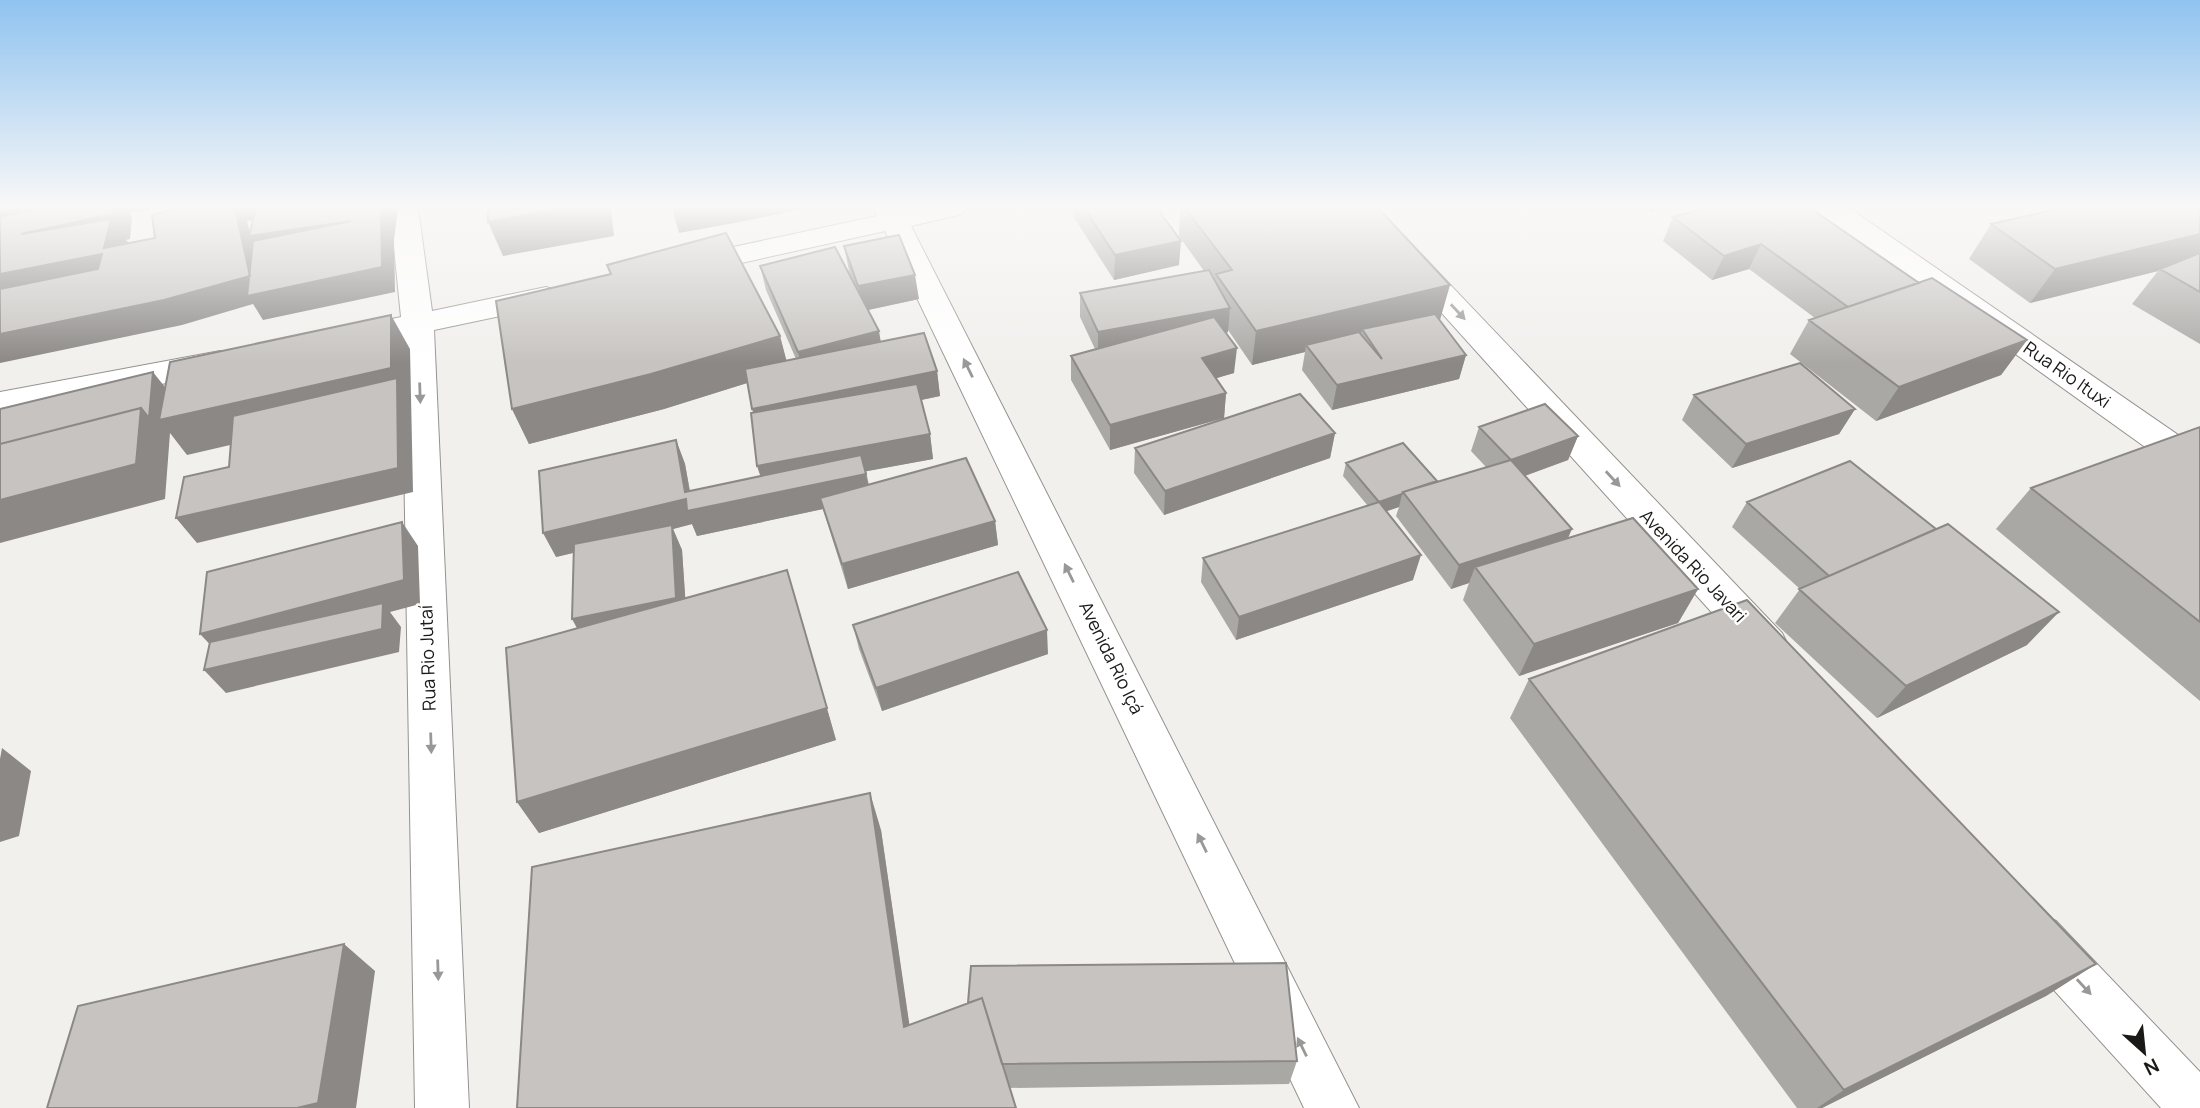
<svg xmlns="http://www.w3.org/2000/svg" width="2200" height="1108" font-family="Manrope,sans-serif">
<rect width="100%" height="100%" fill="#f2f0ed"/>
<g fill="none" stroke-linecap="round" stroke-linejoin="round">
<defs>
<path id="minor" d="M390 208H418L432 311 546 287 557 290 562 297 557 304 434 330 469 1108H415L402 337 348 348 337 345 332 338 337 331 401 317Z
M874 208H966L962 214 911 226 1359 1108H1304L885 231 687 275 676 272 672 266 676 260 687 257 877 216Z
M1347 208H1377L1782 633 1788 645 1782 657 1767 662 1752 657Z
M1816 208H1849L2200 450V481L2187 477 1820 214Z
M220 351 232 354 237 362 232 370 0 416V392Z
M2039 914 2056 921 2200 1072V1108H2161L2022 955 2014 938 2022 921Z"/>
</defs>
<use href="#minor" stroke="#94928f" stroke-width="2"/>
<use href="#minor" fill="#fff" fill-rule="evenodd"/>
</g>
<path fill="#aaa8a5" d="M1073 208H1157L1179 265 1114 280 1073 216Z
M1180 208H1378L1440 320H1439L1466 355 1459 379 1332 410 1302 370 1305 352 1252 365 1228 330V332L1226 333 1234 373 1216 378 1226 393 1224 418 1110 450 1071 380V356L1095 349 1080 317V293L1204 271 1179 236Z
M2200 208V344L2132 304 2158 271 2030 303 1969 259 1991 224Z
M1673 217 1919 283 2027 340 2001 375 1876 421 1790 354 1809 320 1815 318 1749 269 1712 280 1663 241Z
M844 246 919 299 868 310 881 342 937 371 940 396 921 400 930 434 933 459 866 471 869 485 995 521 998 545 848 589 823 509 697 536 692 524 673 529 682 550 685 598 797 603 836 740 539 833 517 802 577 628 573 553 556 557 676 440 685 464 690 491 761 476 754 413 747 383 664 409 529 444 512 409 780 336 786 361 796 359 766 290 760 266 850 276Z
M1694 395 1855 409 1839 434 1732 468 1682 420Z
M1479 427 1578 436 1568 460 1525 476 1568 539 1698 589 1678 623 1519 676 1463 600 1469 583 1451 589 1396 516 1399 507 1386 511 1413 580 1236 640 1201 582 1203 558 1368 506 1343 476 1346 463 1437 482 1486 467 1471 451Z
M2200 427V701L1996 529 2031 488Z
M1335 433 1330 458 1164 515 1134 473 1135 448Z
M1747 502 2027 645 1877 718 1775 623 1800 589 1732 527Z
M853 625 1048 654 882 711 859 649Z
M1529 679 2096 964 2046 996 1822 1108H1797L1510 718Z
M881 830 909 1025 1297 1061 1289 1084 1009 1088 517 1108Z"/>
<path fill="#8b8886" d="M158 208 129 213 132 217 130 239 126 240 129 243 104 248 0 224V209Z
M235 208H269L275 218 247 221 251 236 351 221 264 261 252 242 264 292 381 215 382 208H398L394 240 395 292 263 320 253 304 182 325 0 363V334Z
M565 208H611L614 236 503 256 488 222Z
M672 208H808L740 222 679 233Z
M1651 208H1665L1650 212Z
M2200 234V261L2160 269 2158 271 2030 303 2055 269Z
M1181 241 1179 265 1114 280 1115 255Z
M1761 244 1749 269 1712 280 1724 256Z
M102 254 120 279 0 302V274Z
M915 275 919 299 863 311 858 286Z
M1450 285 1440 320 1367 337 1362 329 1360 339 1306 345 1305 352 1252 365 1256 331Z
M1230 308 1228 332 1098 356V332Z
M391 315 410 349 413 492 197 543 176 518 397 406 187 455 170 433 165 499 0 543V500L141 408 153 372 172 396Z
M879 331 883 355 804 377 798 352Z
M780 336 789 370 664 409 529 444 512 409Z
M2027 340 2001 375 1876 421 1899 387Z
M1237 348 1234 373 1200 383 1202 358Z
M1466 355 1459 379 1332 410 1337 385Z
M937 371 940 396 760 434 752 409Z
M1226 393 1224 418 1110 450V425Z
M1855 409 1839 434 1732 468 1746 444Z
M1335 433 1330 458 1164 515 1165 491Z
M930 434 933 459 765 490 757 466Z
M1578 436 1568 460 1502 484 1511 460Z
M676 440 685 464 693 510 866 474 871 498H820L823 509 697 536 692 524 673 529 682 550 687 622 585 643 572 619 672 529 556 557 543 533 685 492Z
M1402 494 1399 507 1376 515 1379 502Z
M995 521 998 545 848 589 842 564Z
M402 522 418 546 420 604 390 612 401 627 399 652 226 693 204 670 222 657 200 634Z
M1572 529 1561 554 1475 567 1469 583 1451 589 1459 565Z
M1421 555 1413 580 1236 640 1239 617Z
M787 570 836 740 539 833 517 802Z
M1698 589 1678 623 1519 676 1534 644Z
M2059 612 2027 645 1877 718 1906 686Z
M1047 630 1048 654 882 711 876 688Z
M2 748 31 771 19 836 0 842V759Z
M870 793 881 830 914 1056 904 1027Z
M344 944 375 971 356 1108H297Z
M2096 964 2046 996 1822 1108H1817L1844 1090Z"/>
<path fill="#c6c3c0" stroke="#8b8886" stroke-width="2" d="M41 208H113L112 214 21 234 111 219 104 248 155 238 152 215 176 208H235L250 276 164 300 0 334V289L98 269 102 254 0 274V217Z
M256 208H382L381 215 382 267 247 296 253 241 351 221 249 236Z
M488 208H565L488 222Z
M1084 208H1157L1181 241 1115 255Z
M1185 208H1378L1450 285 1256 331 1216 274 1232 270Z
M1704 208H1810L1919 283 1848 307 1761 244 1724 256 1673 217Z
M2062 208H2200V234L2055 269 1991 224Z
M726 233 780 336 651 374 512 409 496 301 611 274 607 265Z
M899 235 915 275 858 286 844 246Z
M835 247 879 331 798 352 760 266Z
M2200 253V292L2160 269Z
M1209 270 1230 308 1098 332 1080 293Z
M1932 278 2027 340 1899 387 1809 320Z
M1435 314 1466 355 1337 385 1306 345 1359 332 1382 359 1362 329Z
M391 315V368L159 420 170 362Z
M1214 317 1237 348 1202 358 1226 393 1110 425 1071 356Z
M924 333 937 371 752 409 745 369Z
M1800 363 1855 409 1746 444 1694 395Z
M153 372 149 418 141 408 0 444V409Z
M397 378 398 468 176 518 184 477 229 467 233 416Z
M917 384 930 434 757 466 751 413Z
M1300 394 1335 433 1165 491 1135 448Z
M1545 404 1578 436 1511 460 1479 427Z
M141 408 136 464 0 500V444Z
M2200 427V622L2031 488Z
M676 440 685 492 861 455 866 474 687 511 686 499 543 533 539 471Z
M1403 443 1437 481 1403 492 1402 494 1379 502 1346 463Z
M966 458 995 521 842 564 820 498Z
M1511 460 1572 529 1459 565 1403 492Z
M1850 461 1936 529 1829 576 1747 502Z
M1379 502 1421 555 1239 617 1203 558Z
M1633 518 1698 589 1534 644 1475 567Z
M402 522 404 580 200 634 207 572Z
M1948 524 2059 612 1906 686 1799 589Z
M672 525 676 598 572 619 574 544Z
M787 570 827 708 517 802 506 648Z
M1018 572 1047 630 876 688 853 625Z
M1747 600 2096 964 1844 1090 1529 679Z
M383 603 382 629 204 670 210 642Z
M870 793 904 1027 982 998 1016 1108H517L532 867Z
M344 944 318 1103 297 1108H47L78 1006Z
M1286 963 1297 1061 1002 1064 982 998 968 1003 971 966Z"/>
<defs><path id="oneway-solid" d="M-6-.8H1V-3.2L6.5 0L1 3.2V.8H-6Z" transform="scale(1.75)"/></defs>
<g fill="#989897">
<use href="#oneway-solid" transform="translate(1458 312) rotate(47)"/>
<use href="#oneway-solid" transform="translate(968 368) rotate(-116)"/>
<use href="#oneway-solid" transform="translate(420 393) rotate(88)"/>
<use href="#oneway-solid" transform="translate(1613 479) rotate(47)"/>
<use href="#oneway-solid" transform="translate(1069 573) rotate(-116)"/>
<use href="#oneway-solid" transform="translate(431 743) rotate(88)"/>
<use href="#oneway-solid" transform="translate(1202 843) rotate(-116)"/>
<use href="#oneway-solid" transform="translate(438 970) rotate(88)"/>
<use href="#oneway-solid" transform="translate(2084 987) rotate(47)"/>
<use href="#oneway-solid" transform="translate(1302 1047) rotate(-116)"/>
</g>
<linearGradient id="sky" x2="0" y2="1"><stop stop-color="#90c3f0"/><stop offset="0.57" stop-color="#f9f8f7"/><stop offset="1" stop-color="#f9f8f7" stop-opacity="0"/></linearGradient>
<rect width="2200" height="363" fill="url(#sky)"/>
<g text-anchor="middle" stroke-width="5" stroke-linejoin="round" paint-order="stroke">
<g font-size="18" fill="#1a1918" stroke="#fff">
<text transform="translate(2067 375) rotate(35)" y="6">Rua Rio Ituxi</text>
<text transform="translate(1693 566) rotate(47)" y="6">Avenida Rio Javari</text>
<text transform="translate(428 658) rotate(-92)" y="6">Rua Rio Jutaí</text>
<text transform="translate(1111 658) rotate(64)" y="6">Avenida Rio Içá</text>
</g>
</g>
<g transform="translate(2144 1052) rotate(153)" stroke="#ffffff" stroke-width="5" paint-order="stroke">
<path d="M0-5L12 26L0 18L-12 26Z" fill="#1a1918"/>
<text y="-10" font-size="19" font-weight="bold" text-anchor="middle" fill="#1a1918">N</text>
</g>
</svg>
